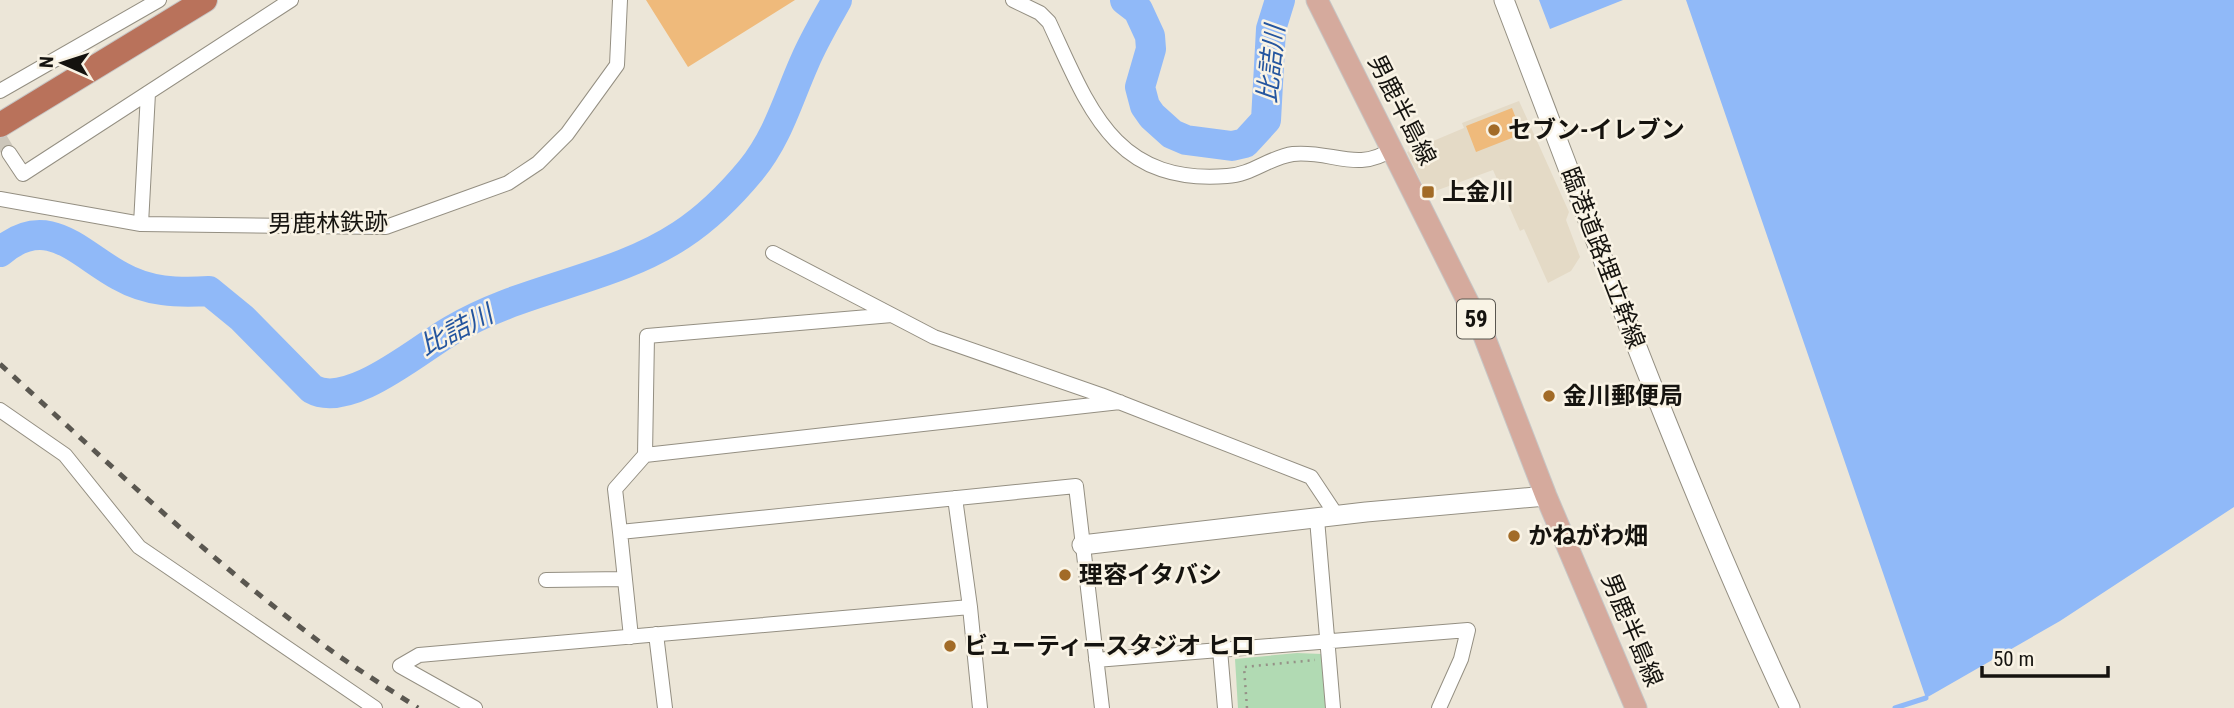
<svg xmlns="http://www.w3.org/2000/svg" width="2234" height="708" font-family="'Roboto Condensed','Noto Sans JP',sans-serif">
<rect width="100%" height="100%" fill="#ece6d8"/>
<path fill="#e4dac6" d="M1519 101 1569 212 1566 220 1580 257 1571 271 1548 283 1524 229 1520 231 1493 170 1427 194 1407 152 1464 128 1462 123Z"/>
<path fill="#b1dab3" d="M1297 653 1322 654 1326 708H1238L1235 659Z"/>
<path fill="#90b9f8" d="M1539 0H1623L1550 29Z
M1686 0H2234V507L2060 621 1926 698Z"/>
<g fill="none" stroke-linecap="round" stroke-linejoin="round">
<path stroke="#90b9f8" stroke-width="5" d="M1895 708 1926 698"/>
<path stroke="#90b9f8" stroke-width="30" d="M1125 0 1138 10 1150 36 1151 49 1140 87 1145 106 1152 116 1172 134 1186 140 1232 146 1245 143 1266 120 1271 29 1280 0
M0 252C48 211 79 254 120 276 148 292 177 293 209 291L242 318 312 389C349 410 419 349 452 330 524 287 611 281 681 235 707 218 732 193 751 170 778 137 788 99 805 61 814 40 826 20 837 0"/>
</g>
<path fill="#efba7b" d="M646 0H795L688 67Z
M1512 108 1522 134 1476 152 1466 126Z"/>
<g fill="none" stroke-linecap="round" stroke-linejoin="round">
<path stroke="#ccc6ba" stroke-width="14" stroke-dasharray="14 7" stroke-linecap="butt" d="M0 138 9 153"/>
<defs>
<path id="street" d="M1013 0 1040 13 1049 22C1089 108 1114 185 1227 176 1251 175 1270 157 1293 154 1331 150 1358 173 1392 149
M0 91 159 0
M9 153 23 174 291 0
M0 199 141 224 386 227 508 183 538 163 567 134 617 65 620 0
M141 224 148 93
M773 253 934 337 1101 395 1311 477 1337 516
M892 315 647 336 645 455 1120 402
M0 410 65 455 139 547 375 708
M955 498 970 607
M1317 519 1333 708
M620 532 615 489 645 455
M546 580 625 579
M656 634 665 708
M631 637 620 532 1076 486 1102 708
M1220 650 1225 708
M1096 660 1468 630 1461 659 1439 708
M475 708 400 666 419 655 970 607 980 708"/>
<path id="secondary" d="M1504 0C1595 237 1682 478 1790 708
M1082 545 1366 512 1546 496"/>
<path id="primary" d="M1317 0 1481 328 1546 496 1636 708"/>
<path id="highway" d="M0 125 205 0"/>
</defs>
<use href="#street" stroke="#948f82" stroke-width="16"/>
<use href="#secondary" stroke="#948f82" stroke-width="21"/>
<use href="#primary" stroke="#c7c6c5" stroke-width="23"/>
<use href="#highway" stroke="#c7c6c5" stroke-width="26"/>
<path stroke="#959187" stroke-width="2.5" stroke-dasharray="2 5" stroke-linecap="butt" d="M1247 708 1244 667 1315 660"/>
<use href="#street" stroke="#fff" stroke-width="14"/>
<use href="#secondary" stroke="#fff" stroke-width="19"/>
<use href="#primary" stroke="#d5aa9d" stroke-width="21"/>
<use href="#highway" stroke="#b9725b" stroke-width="24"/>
<path stroke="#5a5750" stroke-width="5" stroke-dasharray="9 9" stroke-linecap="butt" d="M0 364C107 462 212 562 329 649 358 670 389 689 418 708"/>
</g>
<g fill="#a26b27" stroke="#f9f3e5" stroke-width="2.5">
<circle cx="1494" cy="130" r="7"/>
<rect x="1421" y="185" width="14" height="14" rx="3.5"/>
<circle cx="1549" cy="396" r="7"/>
<circle cx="1514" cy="536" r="7"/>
<circle cx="1065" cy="575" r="7"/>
<circle cx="950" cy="646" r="7"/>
</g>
<g text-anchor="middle" stroke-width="5" stroke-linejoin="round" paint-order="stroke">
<rect fill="#f9f3e5" stroke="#59564f" stroke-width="2" x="1457" y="299.5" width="38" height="39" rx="5"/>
<g font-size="23" font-weight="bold" fill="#15130f">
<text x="1476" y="327">59</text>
</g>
<g font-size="24" fill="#15130f" stroke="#f9f3e5">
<text transform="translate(1402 110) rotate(63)" y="8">男鹿半島線</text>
<text transform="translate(328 223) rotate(-1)" y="8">男鹿林鉄跡</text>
<text transform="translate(1603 258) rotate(69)" y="8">臨港道路埋立幹線</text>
<text transform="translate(1632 630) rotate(67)" y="8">男鹿半島線</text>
</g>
<g font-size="24" font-weight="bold" fill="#15130f" stroke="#f9f3e5" text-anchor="start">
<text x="1508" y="138">セブン-イレブン</text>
<text x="1442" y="200">上金川</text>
<text x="1563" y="404">金川郵便局</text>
<text x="1528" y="544">かねがわ畑</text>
<text x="1079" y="583">理容イタバシ</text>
<text x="964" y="654">ビューティースタジオ ヒロ</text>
</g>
<g font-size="26" font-style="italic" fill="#24559f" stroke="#f9f3e5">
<text transform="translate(1271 64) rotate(-84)" y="9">比詰川</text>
<text transform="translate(456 330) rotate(-27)" y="9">比詰川</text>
</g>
</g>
<g transform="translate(63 63) rotate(273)" stroke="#f9f3e5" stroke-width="5" paint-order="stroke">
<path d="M0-5L12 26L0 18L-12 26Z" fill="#15130f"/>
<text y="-10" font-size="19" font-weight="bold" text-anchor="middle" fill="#15130f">N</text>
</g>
<path d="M1982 666v10h126v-10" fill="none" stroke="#15130f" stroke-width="3.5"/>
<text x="1993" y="666" font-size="21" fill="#15130f" stroke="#f9f3e5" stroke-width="5" paint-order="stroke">50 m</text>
</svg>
